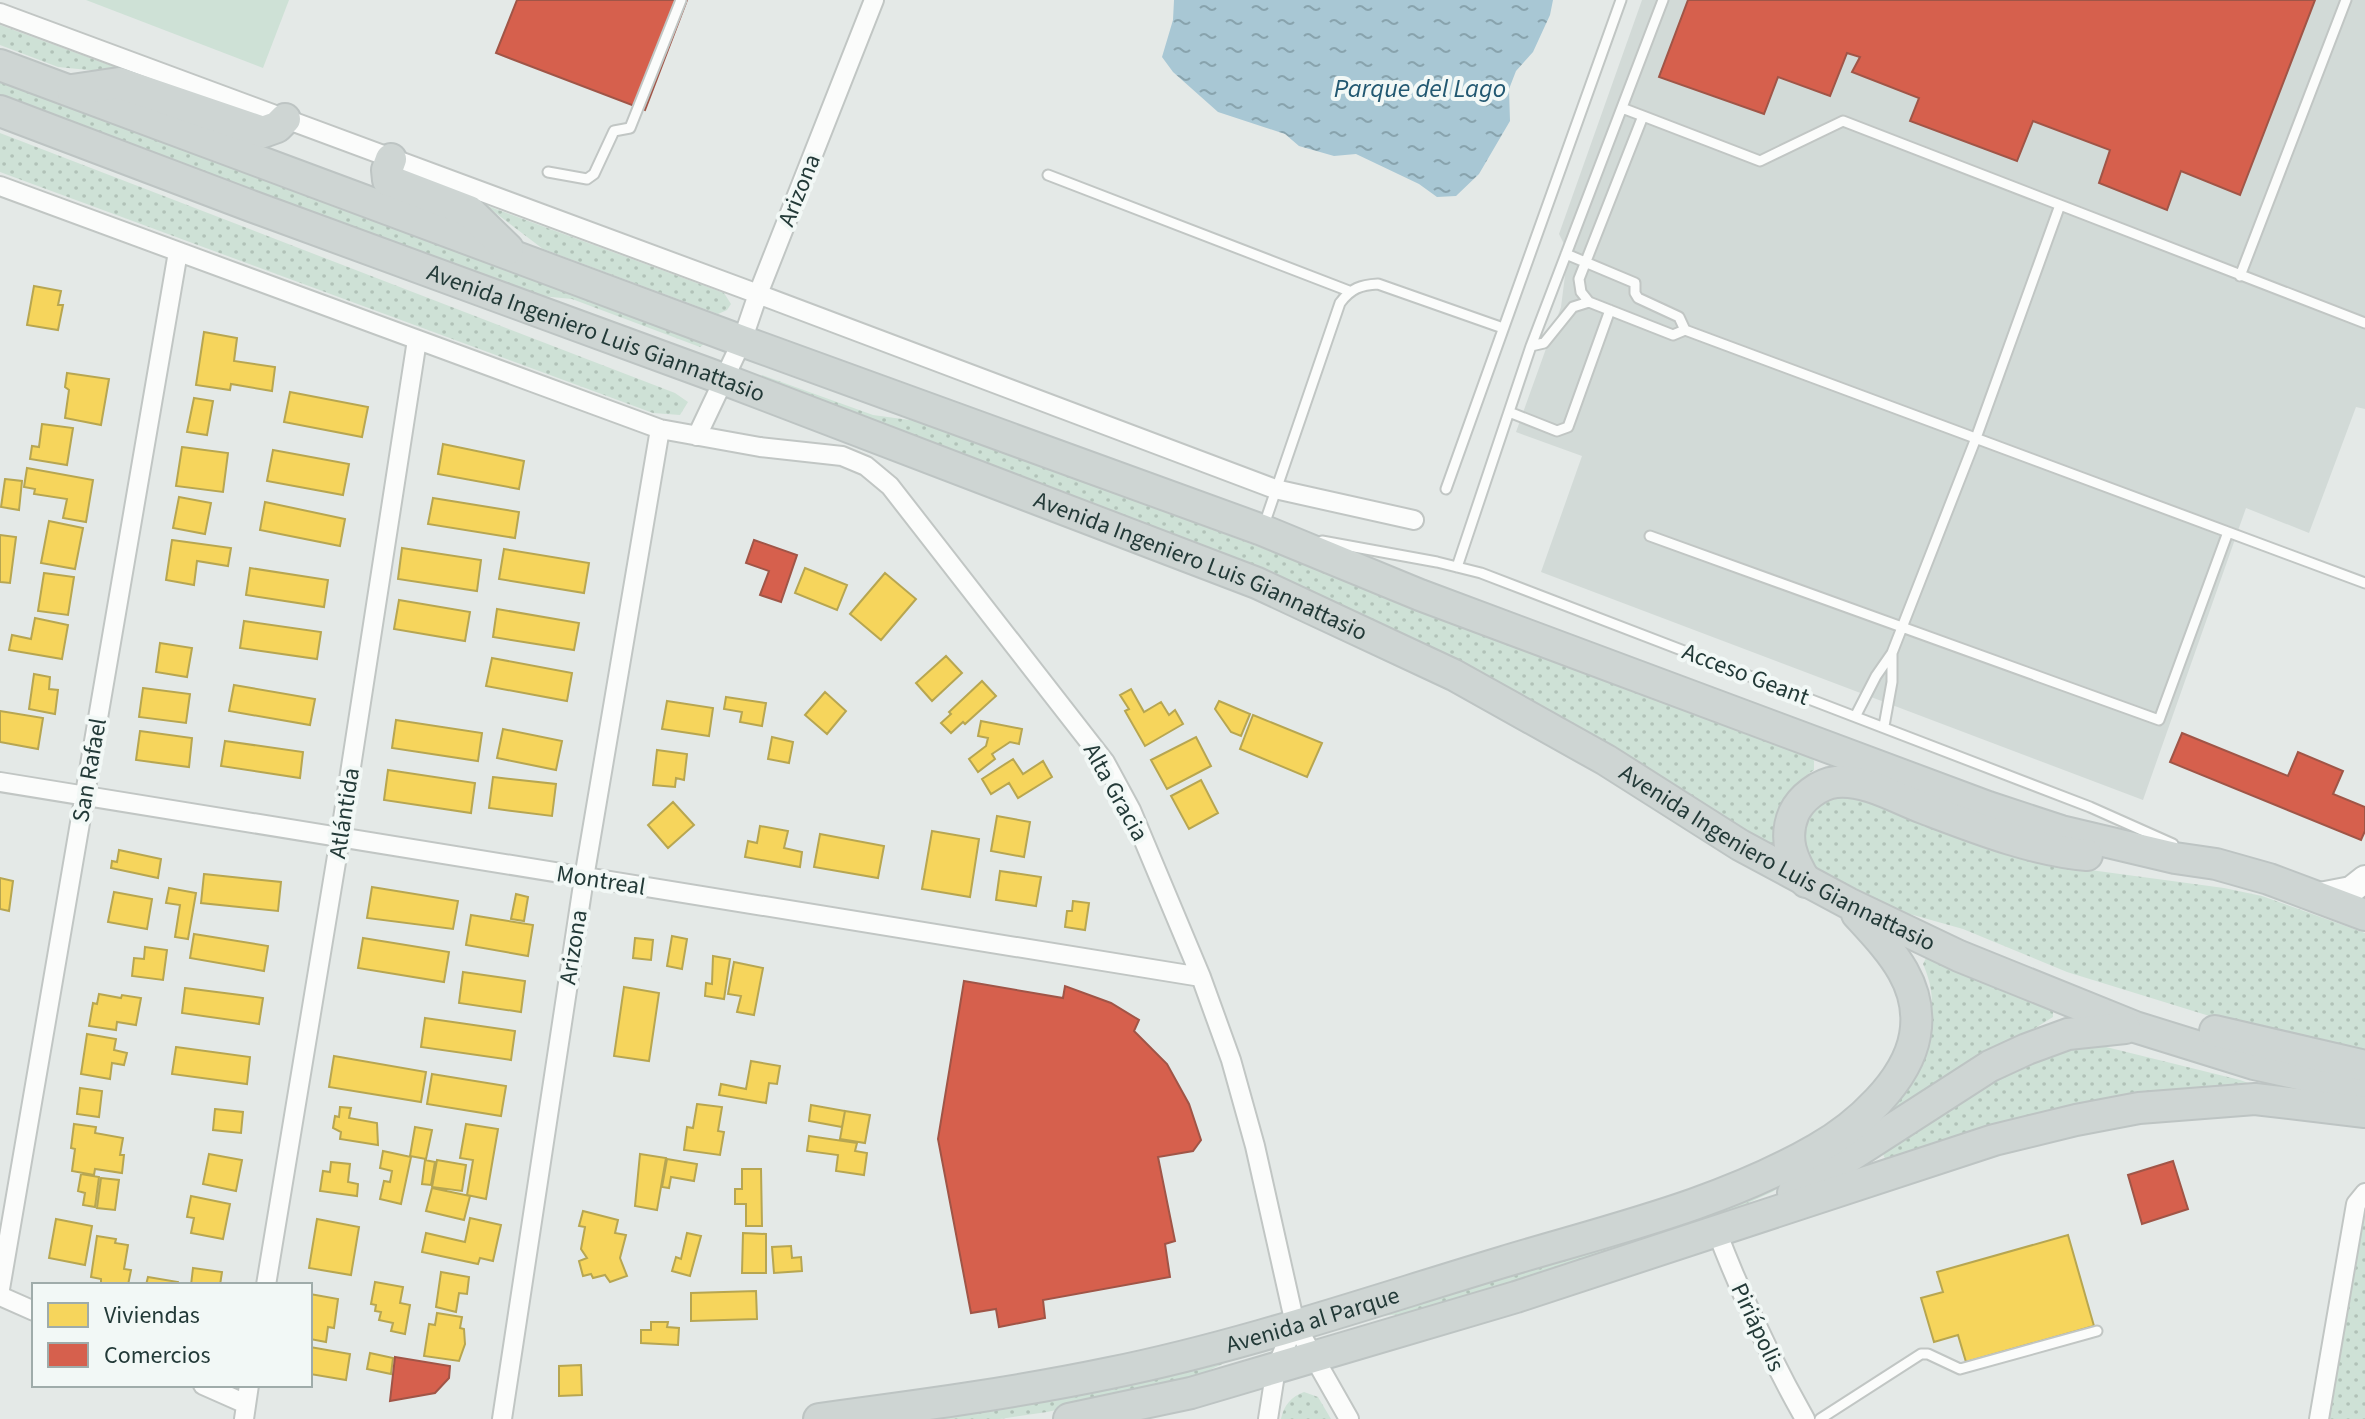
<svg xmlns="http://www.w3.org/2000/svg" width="2365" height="1419" font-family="'Source Sans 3',sans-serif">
<defs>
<pattern id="green-dots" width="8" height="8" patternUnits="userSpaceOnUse" patternTransform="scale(2)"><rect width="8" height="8" fill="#cee1d6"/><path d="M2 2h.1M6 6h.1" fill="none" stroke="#b1c2b8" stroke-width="1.8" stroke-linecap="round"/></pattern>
<pattern id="water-ripples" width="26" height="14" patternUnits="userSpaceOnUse" patternTransform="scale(2)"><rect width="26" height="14" fill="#a8c7d4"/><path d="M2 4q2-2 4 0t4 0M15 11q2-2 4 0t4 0" fill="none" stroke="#88a3ad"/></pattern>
</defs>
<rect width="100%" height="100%" fill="#e4e9e7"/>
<path fill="#d2dad7" d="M1642 0H2365V409L2356 407 2309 533 2246 508 2143 800 1541 572 1582 456 1516 432 1561 307 1568 252 1559 234Z"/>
<path fill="url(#green-dots)" d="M0 25 208 101 119 73 58 67 0 45Z
M0 78 703 341 705 343 700 347 572 299 531 295 0 97Z
M0 133 675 393 688 402 680 415 653 413 0 172Z
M401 174 724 293 731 304 727 310 718 314 543 249 489 208Z
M762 375 873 415 924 422 1807 751 1814 761V770C1780 792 1780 812 1775 849L1558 717 761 378Z
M1849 794 2068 867 2224 888 2262 896 2365 933V1054L2258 1031 2067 972 1963 929 1899 911 1860 895 1816 868 1803 846 1805 819 1822 799Z
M1926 958 2053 1010V1017L1772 1192 1706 1222 1418 1313 1378 1316 1338 1328 1736 1201 1926 1049C1932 1016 1937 996 1923 964Z
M2098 1045 2240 1080 2251 1084 2252 1088 1887 1160 1884 1157 1883 1152C1938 1111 2028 1050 2098 1045Z
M2365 1185V1419H2321Z
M1269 1349 1233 1359 1184 1382 1047 1412 1000 1419H907Z
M1304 1392 1318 1397 1331 1419H1281C1284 1405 1291 1397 1304 1392Z"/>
<path fill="#cee1d6" d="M86 0H289L263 68Z"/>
<path fill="url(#water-ripples)" d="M1174 0H1553L1550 15 1533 52 1516 71 1509 89 1510 121 1479 174 1456 196 1437 197 1419 184 1356 154 1334 156 1299 146 1285 134 1218 112 1173 72 1162 57 1173 20Z"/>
<path fill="#f6d55c" stroke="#b7a651" stroke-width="2" d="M34 286 61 291 58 305H63L58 330 27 325Z
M204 332 237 338 234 361 275 367 272 391 231 384 230 390 196 385Z
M67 373 109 379 101 425 65 418 69 390 65 387Z
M290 392 368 407 362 437 284 422Z
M194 398 213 401 207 435 187 432Z
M42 424 73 428 67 465 30 459 32 446 39 447Z
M443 444 524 461 519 489 438 474Z
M182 447 228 453 223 492 176 486Z
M273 450 349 464 343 495 267 481Z
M27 468 93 480 86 522 63 518 67 499 34 494 35 489 24 487Z
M5 479 22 481 19 510 1 507Z
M179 497 211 503 205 534 173 528Z
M433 498 519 512 515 538 428 524Z
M265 502 345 519 340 546 260 530Z
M49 521 83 528 75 569 41 563Z
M0 535 16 537 10 583 0 582Z
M172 540 231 548 228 566 197 561 194 585 166 580Z
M402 548 481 560 477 591 398 579Z
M504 549 589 563 584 593 499 579Z
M250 568 328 580 324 607 246 595Z
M805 568 847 585 837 610 795 593Z
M44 573 74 577 68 615 38 611Z
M885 573 916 599 881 640 850 614Z
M399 600 470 612 465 641 394 629Z
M497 609 579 623 574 650 493 637Z
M35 618 68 625 62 659 9 650 12 635 31 639Z
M244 621 321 632 317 659 240 648Z
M160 643 192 648 187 677 156 672Z
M946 656 962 673 932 701 916 683Z
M492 658 572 673 567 701 486 686Z
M34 674 50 677 49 689 58 690 55 714 29 709Z
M982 681 996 696 965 724 963 722 951 733 941 723 951 714 949 712Z
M234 685 315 699 310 725 229 711Z
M143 688 190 694 186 723 139 717Z
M1131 689 1144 712 1161 702 1169 715 1175 710 1183 724 1145 746 1125 711 1129 709 1120 695Z
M825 692 846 711 827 734 805 715Z
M726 697 766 703 762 726 740 722 742 712 724 709Z
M667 701 713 708 709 736 662 729Z
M1219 701 1250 714 1241 736 1231 732 1215 709Z
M0 711 43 718 38 749 0 742Z
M1253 715 1322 743 1307 777 1240 749Z
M396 720 482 733 478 761 392 748Z
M981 721 1022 729 1019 744 1010 742 992 754 995 759 978 772 969 759 986 746 988 738 978 736Z
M503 729 562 741 556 770 497 758Z
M140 731 192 738 189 767 136 760Z
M772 737 793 742 789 763 768 759Z
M1196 737 1211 766 1167 789 1151 760Z
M225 741 303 752 300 778 221 766Z
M657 750 687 754 684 780 676 778 675 787 653 785Z
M1013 759 1023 774 1043 761 1052 777 1018 798 1009 783 991 794 982 779Z
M388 770 475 783 471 813 384 800Z
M493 777 556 784 552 816 489 808Z
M1201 780 1218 813 1189 829 1171 796Z
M673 802 694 825 668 848 648 825Z
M997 816 1030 822 1024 857 991 851Z
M760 826 788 831 784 848 802 852 800 867 745 857 748 841 757 843Z
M932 831 979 839 970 897 922 889Z
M820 834 884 846 878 878 814 867Z
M119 850 161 859 158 878 111 868 112 861 117 862Z
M1000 871 1041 877 1036 906 996 900Z
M204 874 281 882 278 911 201 903Z
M0 878 13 881 9 911 0 909Z
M372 887 458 901 453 929 367 918Z
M169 888 196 893 188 939 175 937 180 905 166 903Z
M114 892 152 899 147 929 108 922Z
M516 894 528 897 524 921 511 919Z
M1073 901 1089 903 1085 930 1065 927 1067 911H1072Z
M471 915 533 925 528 956 466 945Z
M194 934 268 946 264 971 190 958Z
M672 936 687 939 682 969 667 966Z
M363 938 449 952 444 982 358 968Z
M635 938 653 940 651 960 633 958Z
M145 947 167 950 163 980 132 976 134 958 144 959Z
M713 956 730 959 724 999 705 996 706 983 712 984Z
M734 962 763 968 754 1015 737 1012 741 996 728 994Z
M463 972 525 981 521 1012 459 1003Z
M624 987 659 993 649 1061 614 1056Z
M185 988 263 998 259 1024 182 1013Z
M99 994 121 998 122 995 141 998 136 1025 117 1022 116 1030 89 1026 93 1003 97 1004Z
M425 1018 515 1031 511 1060 421 1047Z
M87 1034 116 1039 114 1050 127 1053 124 1065 112 1063 110 1079 81 1074Z
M176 1047 250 1057 247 1084 172 1074Z
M334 1056 426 1072 421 1102 329 1087Z
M751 1061 780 1066 777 1084 769 1083 766 1103 719 1095 721 1084 746 1089Z
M432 1074 506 1086 501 1116 427 1104Z
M80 1088 102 1091 99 1117 77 1114Z
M697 1104 722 1107 718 1131 724 1132 720 1155 684 1150 687 1127 693 1128Z
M811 1105 845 1111 842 1127 809 1121Z
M340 1107 351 1108 349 1118 377 1123 378 1145 340 1139 341 1132 333 1128 335 1116 339 1117Z
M215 1109 243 1112 241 1133 213 1130Z
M845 1111 870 1115 865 1143 840 1139Z
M74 1124 96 1127 95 1133 123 1138 120 1155H124L122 1173 95 1169 94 1175 72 1171 75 1149 71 1148Z
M466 1124 498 1129 486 1199 467 1195 473 1160 460 1158Z
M415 1127 432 1130 426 1159 410 1156Z
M809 1136 857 1143 855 1151 867 1153 864 1175 836 1171 838 1155 807 1151Z
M383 1151 411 1157 401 1204 380 1199 384 1181 390 1182 392 1171 380 1168Z
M209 1154 242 1160 236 1191 203 1184Z
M640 1154 666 1158 657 1210 635 1206Z
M667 1159 697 1164 694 1181 671 1177 669 1188 662 1187Z
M425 1160 435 1162 431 1185 422 1184Z
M437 1160 466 1165 462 1191 432 1187Z
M331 1162 350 1164 348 1182 358 1184 357 1196 320 1191 323 1171 330 1172Z
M742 1169H761L762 1226H746V1204H735V1189H742Z
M81 1174 99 1177 95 1207 83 1205 85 1193 78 1191Z
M101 1178 119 1180 115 1210 97 1208Z
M432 1188 470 1196 464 1220 426 1211Z
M191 1196 230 1204 223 1239 191 1233 194 1218 187 1217Z
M583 1211 618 1220 615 1233 626 1235 620 1258 627 1276 610 1282 605 1275 593 1278 591 1274 583 1276 579 1261 587 1258 581 1249 585 1227 579 1226Z
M470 1218 501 1225 493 1261 480 1258 478 1264 422 1252 426 1233 465 1242Z
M56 1219 92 1226 85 1265 49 1258Z
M317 1219 359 1227 351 1275 309 1268Z
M687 1233 701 1236 690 1276 672 1271 676 1257 681 1259Z
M743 1233 766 1234V1273H742Z
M2068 1235 2094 1326 1966 1362 1958 1335 1934 1342 1921 1298 1943 1292 1937 1272Z
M97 1236 116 1239 115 1243 128 1245 124 1269 131 1270 128 1285 101 1283V1279L91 1277Z
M791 1246 792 1258 801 1257 802 1271 774 1273 772 1247Z
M193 1268 222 1272 220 1285H191Z
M441 1272 469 1277 467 1294 459 1293 456 1312 436 1307Z
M148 1277 178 1282V1285H146Z
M375 1282 403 1287 400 1303 410 1305 405 1334 391 1331 393 1323 379 1320 381 1312 375 1311 376 1305 371 1304Z
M756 1291 757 1319 691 1321V1293Z
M310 1294 338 1299 334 1328 328 1327 326 1342 310 1339Z
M437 1313 462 1317 460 1328 464 1329 465 1344 459 1361 424 1356 429 1324 435 1325Z
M651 1322H668L667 1327 679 1328 678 1345 641 1343V1330H651Z
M310 1347 350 1354 346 1380 310 1374Z
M370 1353 393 1358 391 1374 367 1369Z
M581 1365 582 1395 559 1396V1366Z"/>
<path fill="#d6604d" stroke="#a05547" stroke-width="2" d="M517 0H687L645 110 496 53Z
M1688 0H2315L2240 195 2181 171 2167 210 2099 183 2110 150 2033 121 2017 161 1910 121 1919 98 1852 72 1860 57 1847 53 1830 96 1778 77 1764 114 1659 77Z
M754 540 797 555 781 602 760 595 769 571 746 563Z
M2182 733 2288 776 2298 752 2343 771 2333 794 2365 807V831L2361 840 2170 762Z
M964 981 1063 998 1065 986 1111 1003 1139 1020 1134 1031 1167 1064 1189 1104 1201 1140 1193 1151 1158 1157 1175 1241 1165 1244 1170 1277 1043 1300 1045 1318 999 1327 996 1309 971 1313 938 1139Z
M2173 1161 2188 1209 2142 1224 2128 1175Z
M395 1357 450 1366 449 1378 435 1393 390 1401Z"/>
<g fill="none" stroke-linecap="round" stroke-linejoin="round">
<defs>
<path id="lane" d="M1622 108 1643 116
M548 172 587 179 594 174 614 131 630 128 681 0
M1048 175 1349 291
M1566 254 1635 283V293L1638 298 1679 317 1685 330
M2240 276 2346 0
M2365 323 1843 121 1760 161 1643 116 1579 279 1581 292 1589 302 1673 335 1685 330 2365 583
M1531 346 1544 343 1573 307 1589 302
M1509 412 1557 431 1568 427 1610 310
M1446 489 1621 0
M1264 525 1340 303C1351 288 1361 285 1378 284L1503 328
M1650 536 2159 720 2228 532
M1322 541 1437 562 1481 573 2090 807 2173 844
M1457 567 1531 346 1663 0
M1856 715 1876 676 1892 653 1976 438 2060 205
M1884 726 1892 682V654
M1820 1419 1921 1354H1928L1960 1369 2097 1331"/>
<path id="street" d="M0 13 758 294 1275 489 1414 520
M0 186 660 429 760 447 842 456 866 466 890 486 1105 762 1131 810 1201 977 1231 1060 1255 1146 1295 1324 1349 1419
M697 436 742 341 758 294 874 0
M0 782C400 848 801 909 1201 977
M1717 1232C1742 1297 1771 1359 1805 1419
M266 1285 340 838 417 340
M0 1289 178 252
M0 1296 34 1311
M203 1385 246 1404
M244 1419 249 1385
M502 1419 584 878 660 429
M1268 1419 1276 1368 1295 1324
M2319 1419 2356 1204 2365 1193"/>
<path id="secondary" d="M2320 896 2351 890 2365 879"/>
<g id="primary">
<path d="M0 65 742 341 1262 530 1420 595 1988 807 2061 831 2175 858 2216 864 2269 879 2365 915"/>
<path d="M72 90 119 83 263 132 277 127 285 119"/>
<path id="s1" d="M0 111 251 206 723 379 1257 583 1454 675 1606 760 1740 845 1848 903 1959 956 2135 1027 2254 1064 2365 1089"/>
<path d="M391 159 387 170 388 180 469 211 508 249"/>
<path d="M1806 882C1792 859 1783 839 1794 813 1801 798 1819 784 1836 782 1865 779 1897 798 1923 808 1976 828 2031 850 2087 855"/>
<path d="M2215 1031 2365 1066"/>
<path d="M1793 1193 1990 1066 2027 1049 2068 1034 2125 1028"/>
<path id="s2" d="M819 1419C917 1406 1014 1393 1110 1373 1243 1346 1373 1301 1503 1262 1609 1230 1720 1205 1817 1149 1856 1127 1907 1082 1915 1035 1924 984 1889 949 1857 914"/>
<path d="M1069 1419 1191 1393 1516 1297 1994 1140 2076 1120 2139 1108 2255 1099 2365 1112"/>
</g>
</defs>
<use href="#lane" stroke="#c1c6c4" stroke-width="13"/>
<use href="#street" stroke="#c1c6c4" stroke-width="22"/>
<use href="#secondary" stroke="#c0c6c4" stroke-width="30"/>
<use href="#primary" stroke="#bdc4c3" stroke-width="34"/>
<use href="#lane" stroke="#fbfcfb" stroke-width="9"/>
<use href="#street" stroke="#fbfcfb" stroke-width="18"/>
<use href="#secondary" stroke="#fbfcfb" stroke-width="26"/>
<use href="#primary" stroke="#ced5d3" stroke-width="30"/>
</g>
<g text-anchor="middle" stroke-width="8" stroke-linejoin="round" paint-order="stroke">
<g font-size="24" fill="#233a38" stroke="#f2f8f6">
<text transform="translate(799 190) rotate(-68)" y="8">Arizona</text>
<text dy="8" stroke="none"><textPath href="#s1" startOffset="636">Avenida Ingeniero Luis Giannattasio</textPath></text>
<text dy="8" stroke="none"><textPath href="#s1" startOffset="1284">Avenida Ingeniero Luis Giannattasio</textPath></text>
<text transform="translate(1746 674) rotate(21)" y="8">Acceso Geant</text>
<text transform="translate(89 770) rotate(-80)" y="8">San Rafael</text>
<text transform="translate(1116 792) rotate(61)" y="8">Alta Gracia</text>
<text transform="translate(344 813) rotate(-81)" y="8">Atlántida</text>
<text dy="8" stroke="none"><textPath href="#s1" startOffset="1932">Avenida Ingeniero Luis Giannattasio</textPath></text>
<text transform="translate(601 880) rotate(9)" y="8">Montreal</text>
<text transform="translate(573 947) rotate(-81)" y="8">Arizona</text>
<text dy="8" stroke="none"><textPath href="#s2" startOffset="504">Avenida al Parque</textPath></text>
<text transform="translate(1758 1327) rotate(65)" y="8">Piriápolis</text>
</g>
<g font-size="26" font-style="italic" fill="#225871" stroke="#f2f8f6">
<text x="1420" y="97">Parque del Lago</text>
</g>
</g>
<rect x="32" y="1283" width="280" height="104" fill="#f2f8f6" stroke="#9facaa" stroke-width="2"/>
<rect x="48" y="1303" width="40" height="24" fill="#f6d55c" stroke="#9facaa" stroke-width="2"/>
<text x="104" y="1323" font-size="24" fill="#233a38">Viviendas</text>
<rect x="48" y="1343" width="40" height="24" fill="#d6604d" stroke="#9facaa" stroke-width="2"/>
<text x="104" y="1363" font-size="24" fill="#233a38">Comercios</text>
</svg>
